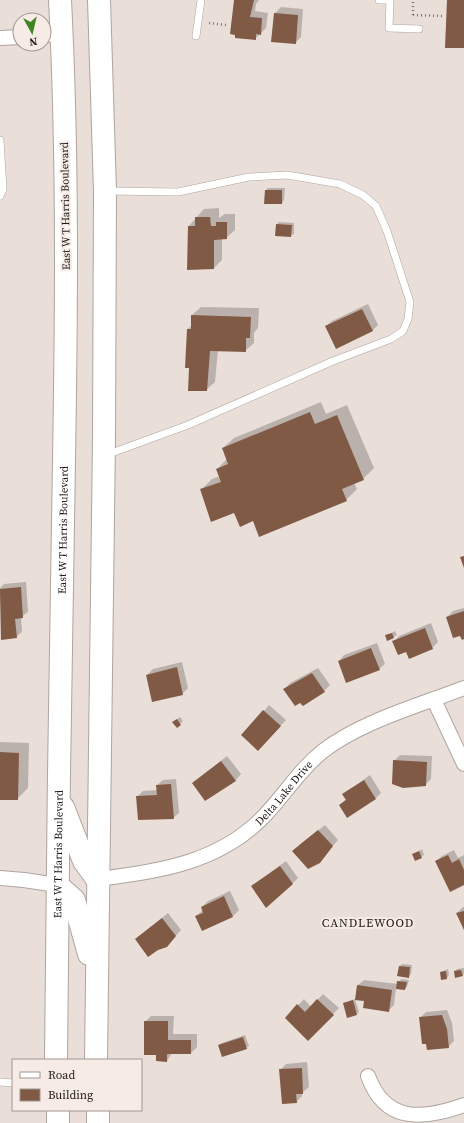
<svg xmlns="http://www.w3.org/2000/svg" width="464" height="1123" font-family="'Source Serif 4',serif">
<rect width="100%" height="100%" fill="#e9ded8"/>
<path fill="#0003" d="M235 0H259L256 4 255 11 268 13 266 28 255 39 236 34Z
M281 7 303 9 301 37 295 43 273 41 275 13Z
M268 188H285L284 200 282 203 266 190Z
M219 208V218L225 214H235V230L226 238H222V260L214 268 189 226 204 209Z
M279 222 294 223V234L291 236 276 225Z
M368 304 378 325 372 331 326 326 332 321Z
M201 307 259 308 258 328 254 333V343L245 351 218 350 215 382 206 390 190 367 188 329 192 325V315Z
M321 402 326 414 347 405 374 468 363 479 354 483 357 489 346 500 253 520 234 511 201 490 212 479 220 476 217 469 227 459 223 448 234 438Z
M26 582 28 612 21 617 22 632 16 637 2 638 0 588 4 584Z
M464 608V638L447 617 453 611Z
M431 623 438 642 432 648 407 651 394 642 399 636Z
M395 631 397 635 388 640 386 636Z
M377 643 385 664 379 669 339 661 344 655Z
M182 662 188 688 182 694 147 675 153 669Z
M318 668 330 685 324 691 285 689 290 683Z
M269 705 286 720 264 744V711Z
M180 717 183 721 177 727 176 720Z
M0 742 29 743 28 788 17 799H0Z
M400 755 432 756 431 779 425 785 394 761Z
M227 756 241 774 236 780 205 799 193 783Z
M370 775 381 793 376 798 340 805 346 799 343 795Z
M176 779 179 813 173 818 137 797 143 791 158 790 157 785 163 780Z
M325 825 338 840 319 862 299 845Z
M422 849 424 855 416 860 414 855Z
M454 850 458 858 464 855V884L436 861 442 856Z
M286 861 298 878 292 884 252 886Z
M230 891 239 910 233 916 202 929 196 916 203 910 202 907 208 901Z
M463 907H464V927L457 913Z
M168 913 181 930 167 946 136 939Z
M402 964 412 965 411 974 408 977 400 966Z
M464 968V974L462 975 455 971 457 969Z
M448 969 449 975 447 978 441 972Z
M401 979 409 980 407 987 404 989 396 988 394 1005 388 1011 365 1000 355 999 359 1012 356 1015 345 1003 357 998 358 985 364 980 398 984Z
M323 994 339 1008 308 1039 286 1018 304 999 311 1007Z
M447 1010 452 1023 454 1041 448 1047 420 1018 426 1012Z
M151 1016H174L173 1034H197V1047L191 1053H172L167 1061 157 1054 145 1022Z
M245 1035 249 1046 246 1048 219 1045 222 1043Z
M307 1062 309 1087 302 1093V1096L296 1102 280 1070 286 1064Z"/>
<path fill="#805a45" d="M234 0H254L250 17 262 18 261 35 256 34V40L235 38V35L230 34Z
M447 0H464V48H445Z
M274 13 298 15 296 44 271 42Z
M265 190H282V204H264Z
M195 217H210L211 226H216V222H227V239L214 240V269L187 270 188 226H195Z
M276 224 292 225 291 237 275 236Z
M362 309 373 331 336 349 325 326Z
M191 315 251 317 250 338H246V352L210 351 207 391H188L189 368H185L187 329H191Z
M310 412 315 424 337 415 364 480 342 489 347 501 259 537 253 521 240 527 234 513 211 522 200 489 221 482 216 469 228 464 222 448Z
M464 556V568L460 557Z
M21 587 23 618 15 619 17 638 1 640 0 589Z
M464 611V639L462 640 460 636 453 638 446 617Z
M425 628 433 649 409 659 406 652 398 655 392 641Z
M392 633 394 638 387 641 385 635Z
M371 648 380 670 346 683 338 661Z
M177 667 183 695 152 702 146 675Z
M312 673 325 692 303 706 300 703 295 706 283 689Z
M263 710 281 726 258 751 241 735Z
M177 719 181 725 177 728 172 722Z
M0 752 19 753 18 800H0Z
M393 760 427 762 426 786 403 788 392 784Z
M221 761 236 781 205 801 192 783Z
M364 780 376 799 347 818 339 805 346 800 342 794Z
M171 784 174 819 138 820 136 796 157 795 156 785Z
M318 830 333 846 320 863 308 869 292 851Z
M419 851 422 858 415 861 412 854Z
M448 855 452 863 459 859 464 870V885L450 892 435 861Z
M280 866 293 884 266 908 251 886Z
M224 896 233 917 202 931 195 916 203 913 201 907Z
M464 911V930L456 913Z
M162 918 176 936 167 947 158 950 148 957 135 939Z
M399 966 410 967 409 978 397 976Z
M461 970 463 976 455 978 454 971Z
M446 971 447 979 441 980 440 972Z
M397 981 407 982 405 990 396 989Z
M357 985 392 990 389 1012 363 1008 364 1001 355 1000Z
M317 999 334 1015 308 1041 285 1018 297 1004 305 1012Z
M353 1000 357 1015 347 1018 343 1003Z
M442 1015 447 1029 449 1048 427 1050 426 1044H422L419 1017Z
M144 1021H168V1040H191V1054H167V1062L156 1061V1055H144Z
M243 1037 247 1049 222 1057 218 1045Z
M302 1068 303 1094H296L297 1103 282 1104 279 1069Z"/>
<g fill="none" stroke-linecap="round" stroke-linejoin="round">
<defs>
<path id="lane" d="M379 0H390
M390 0 389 28 419 29
M196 36 201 0
M0 140 3 189 0 196
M106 455 188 425 333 361 391 339 403 331 408 319 410 302 387 231 376 206 363 195 340 184 287 175 249 177 178 192 107 191
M0 1082 13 1083"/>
<g id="street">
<path d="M44 35 61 34"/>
<path d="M0 38 20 37"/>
<path d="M434 700 464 764"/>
<path d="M0 878 24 880 57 885"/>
<path id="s1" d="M97 879C159 872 222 862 266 814 286 793 300 769 323 751 360 722 420 705 464 688"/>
<path d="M368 1076C385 1123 422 1120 464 1105"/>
</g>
<g id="primary">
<path d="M63 807 84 861 97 879"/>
<path d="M57 885 74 900 89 954"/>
<path id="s2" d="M56 1060C57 881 60 701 63 522 66 348 69 174 60 0"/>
<path d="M96 1060 104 439 105 191 99 0"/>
<path d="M58 1110V1123"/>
<path d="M98 1110V1123"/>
</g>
</defs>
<use href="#lane" stroke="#afa49e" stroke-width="8"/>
<use href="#street" stroke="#afa49e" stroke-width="16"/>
<use href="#primary" stroke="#afa49e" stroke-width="24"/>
<path stroke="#7d7572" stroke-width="2.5" stroke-dasharray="1 3" stroke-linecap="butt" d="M413 15 442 16
M413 15V0
M209 23 226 25"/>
<use href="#lane" stroke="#fff" stroke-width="7"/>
<use href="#street" stroke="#fff" stroke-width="14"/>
<use href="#primary" stroke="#fff" stroke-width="22"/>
</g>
<g text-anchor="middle" stroke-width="4" stroke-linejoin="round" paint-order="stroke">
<g font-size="11" fill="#1e1a18" stroke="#f7ebe5">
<text transform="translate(65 206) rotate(-91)" y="4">East W T Harris Boulevard</text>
<text dy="4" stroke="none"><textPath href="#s2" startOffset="530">East W T Harris Boulevard</textPath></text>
<text dy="4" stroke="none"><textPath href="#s1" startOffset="213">Delta Lake Drive</textPath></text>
<text dy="4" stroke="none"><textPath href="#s2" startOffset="206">East W T Harris Boulevard</textPath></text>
</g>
<g font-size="12" letter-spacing="1" fill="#1e1a18" stroke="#f7ebe5">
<text x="368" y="927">CANDLEWOOD</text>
</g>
</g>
<rect x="12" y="1059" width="130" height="52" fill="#f7ebe5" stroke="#a09793"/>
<rect x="20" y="1072" width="20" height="6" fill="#ffffff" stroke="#a09793"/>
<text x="48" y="1079" font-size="12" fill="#1e1a18">Road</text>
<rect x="20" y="1089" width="20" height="12" fill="#805a45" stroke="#a09793"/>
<text x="48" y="1099" font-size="12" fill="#1e1a18">Building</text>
<g transform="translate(32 32) rotate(172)"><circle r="19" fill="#f7ebe5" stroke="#a09793"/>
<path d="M0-3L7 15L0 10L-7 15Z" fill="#428325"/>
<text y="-6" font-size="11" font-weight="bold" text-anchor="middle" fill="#1e1a18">N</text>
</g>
</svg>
